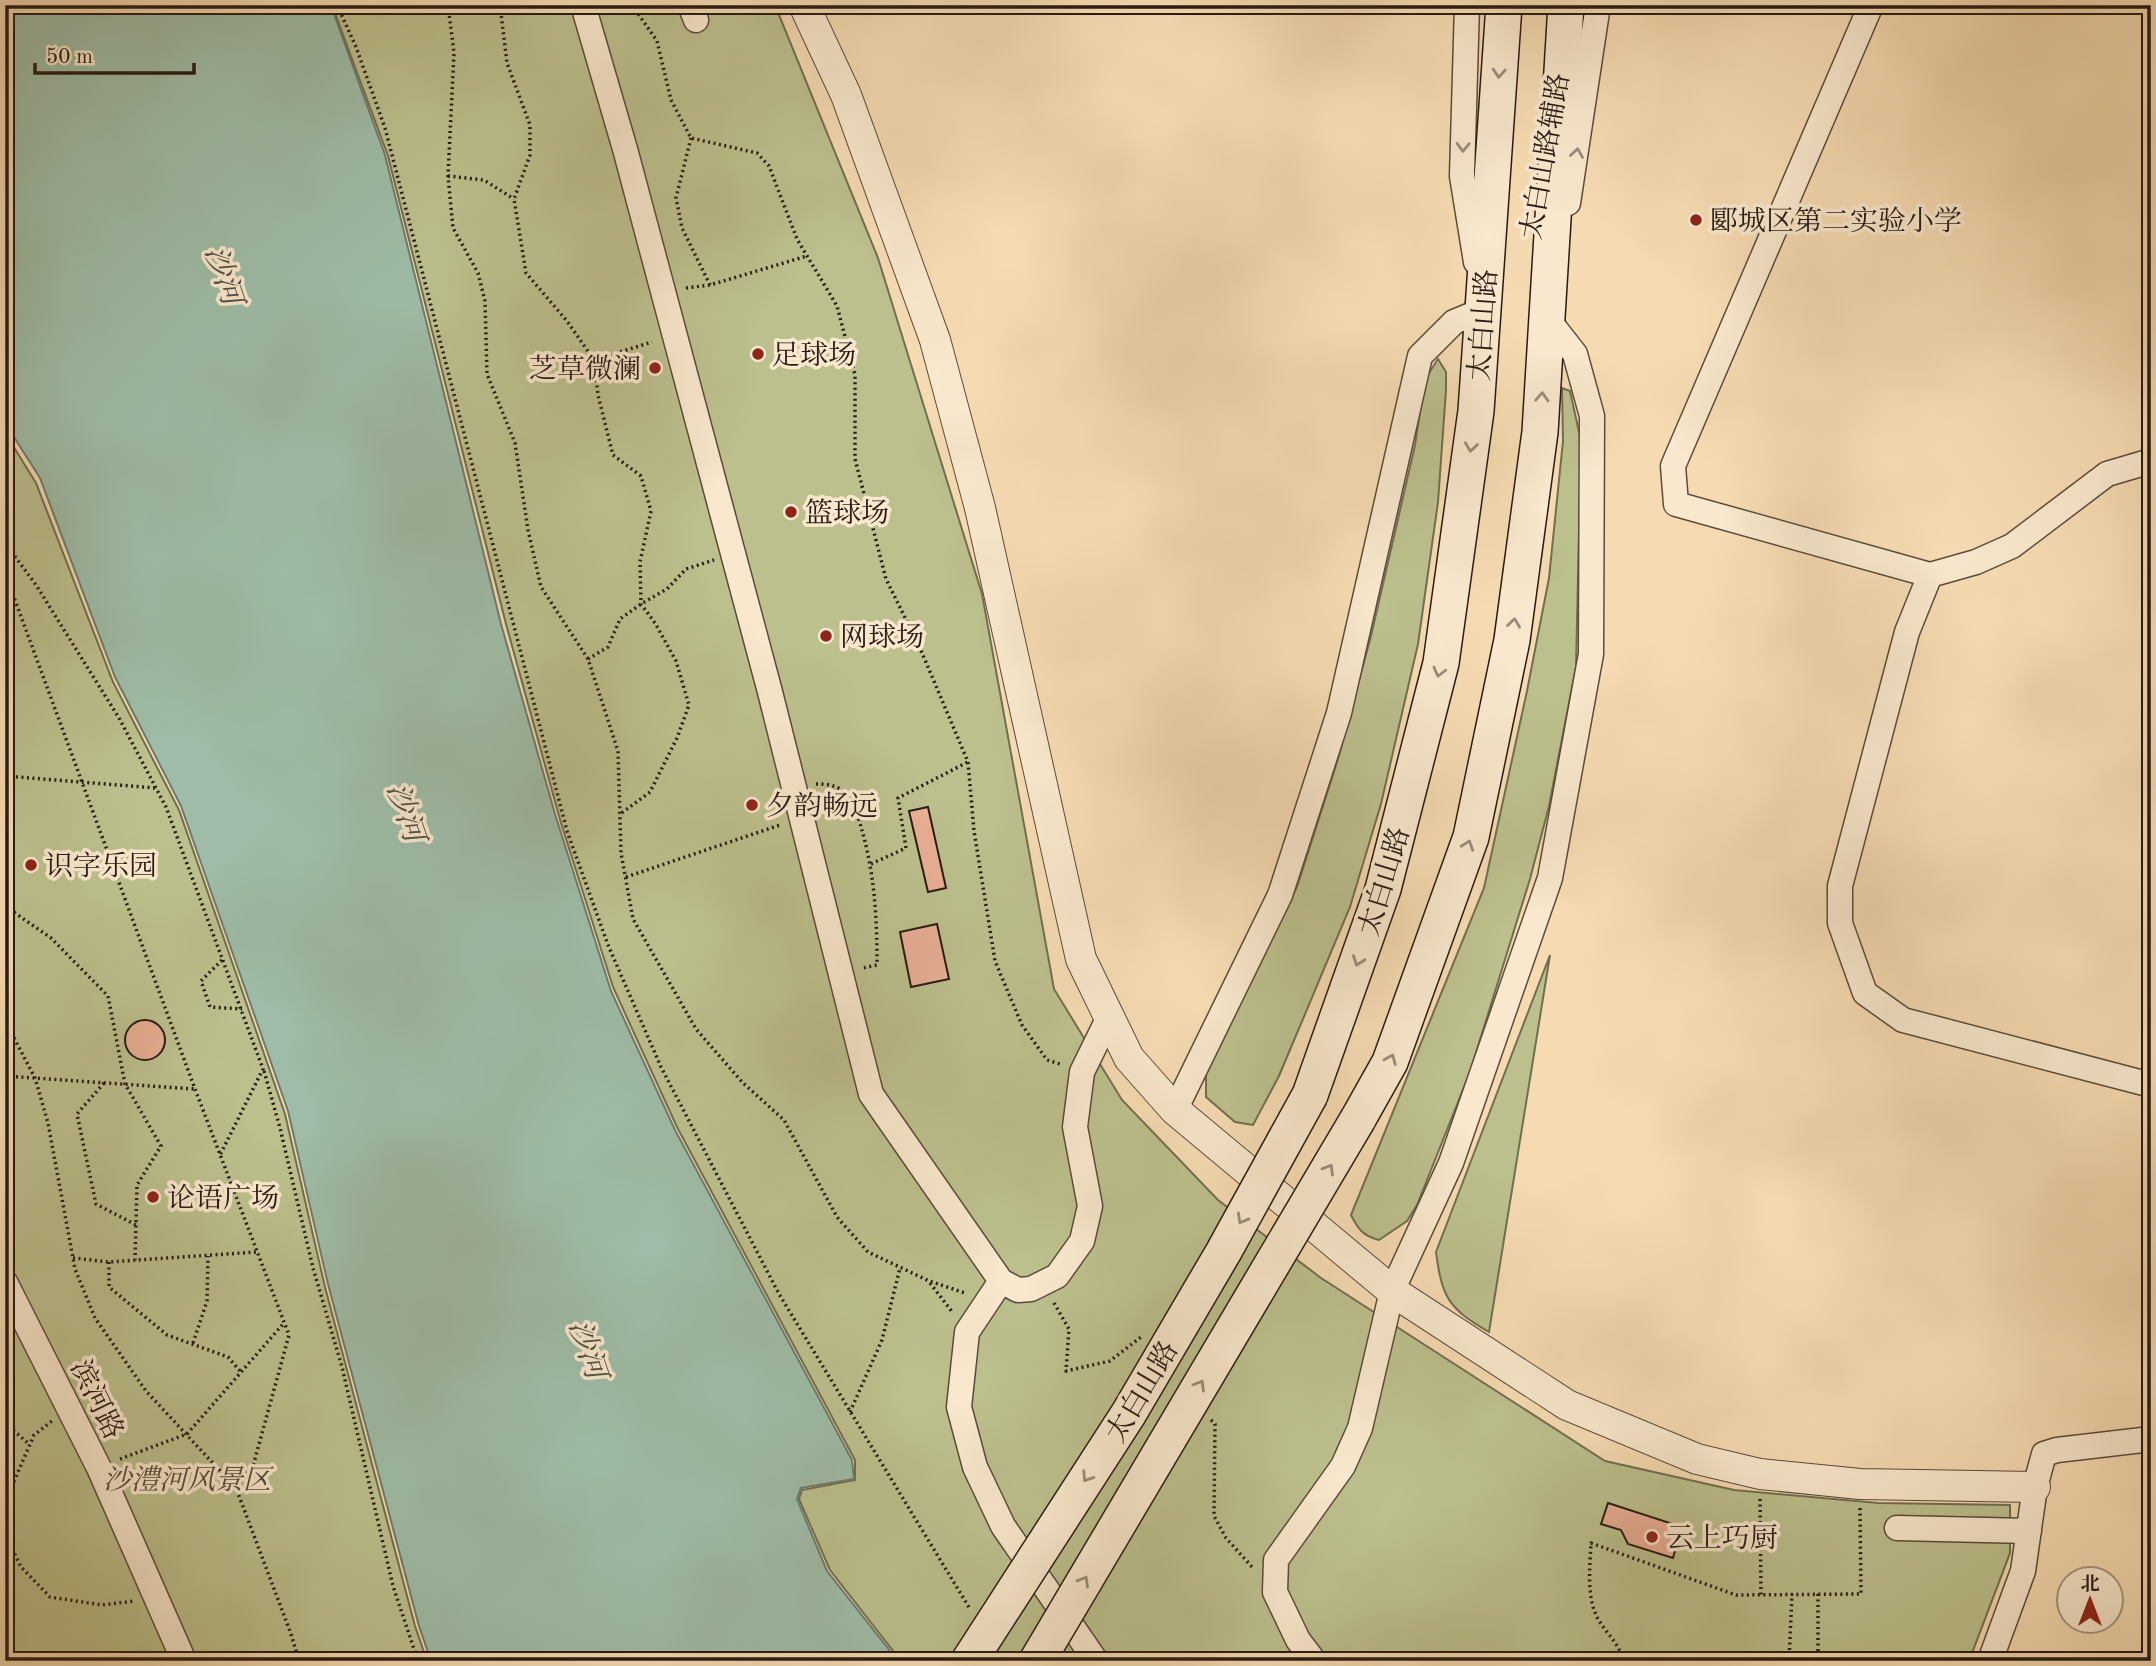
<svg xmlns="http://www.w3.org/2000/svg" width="2156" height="1666" font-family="'Old Standard TT','Noto Serif SC',serif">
<rect width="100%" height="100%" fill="#f6dbb2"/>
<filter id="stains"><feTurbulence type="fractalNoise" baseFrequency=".00286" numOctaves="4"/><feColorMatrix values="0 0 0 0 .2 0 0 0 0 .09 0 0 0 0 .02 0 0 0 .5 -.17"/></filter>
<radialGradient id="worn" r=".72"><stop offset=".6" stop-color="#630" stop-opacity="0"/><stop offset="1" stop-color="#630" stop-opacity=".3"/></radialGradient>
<path fill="#bcc08d" stroke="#726e51" stroke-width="2" d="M332 5H775L878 258 982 594 1054 989 1122 1100 1218 1200 1321 1278 1605 1461 1734 1490 1878 1503 2010 1505V1553L1969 1661H901L830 1570 799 1499 802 1490 855 1480V1460L677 1127 613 987 561 823 506 624 388 156Z
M1438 359 1446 372V390L1438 502 1418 644 1381 804 1350 907 1279 1076 1253 1125 1235 1122 1206 1097V1074L1297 887 1338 759 1371 636 1415 445 1425 379Z
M1562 388 1570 391 1581 441 1576 667 1549 806 1530 879 1470 1072 1417 1205 1407 1221 1379 1240C1363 1236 1358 1229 1351 1215L1484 888 1527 691 1549 578 1563 441Z
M5 433 36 483 113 682 179 810 285 1114 325 1287 415 1626 427 1661H5Z
M1550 955 1489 1332C1449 1309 1442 1298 1436 1252Z"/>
<path fill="#9ebca7" stroke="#6e7c6d" stroke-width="2" d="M5 5H329L334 14 385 155 501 624 555 814 611 991 675 1130 852 1460 854 1479 801 1488 797 1499 827 1571 898 1661H431L419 1626 328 1284 288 1111 181 806 115 677 40 478 5 423Z"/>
<path fill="#e9af95" stroke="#271b15" stroke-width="2" d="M928 807 946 888 928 892 909 811Z
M937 924 949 979 911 987 900 932Z
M125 1040a20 20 0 1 1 40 0a20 20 0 1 1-40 0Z
M1608 1503 1682 1527 1673 1558 1628 1544 1621 1530 1601 1524Z"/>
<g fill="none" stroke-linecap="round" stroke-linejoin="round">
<defs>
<path id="minor" d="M583 5 625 149 770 692 871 1094 1001 1281 1018 1290 1031 1289 1057 1276 1082 1241 1090 1206 1075 1127 1082 1072 1109 1017
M690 5 696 20
M1467 5 1462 176 1476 262
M1871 5 1673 466 1676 504 1930 575
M1568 203 1598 5
M2151 461 2107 474 2012 546 1976 562 1930 575 1907 632 1840 886V923L1865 993 1903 1020 2151 1085
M1175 1110 1280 895 1339 713 1420 356 1454 322 1483 310 1481 298
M1001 1281 967 1332 959 1407 975 1467 1003 1526 1096 1661
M5 1282 99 1468 184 1661
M1897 1528 2029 1531
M1314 1661 1298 1640 1275 1592 1276 1560 1343 1466 1360 1428 1392 1291 1451 1163 1550 878 1591 654 1592 416 1575 354 1546 317 1547 311
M1990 1661 2023 1571 2035 1487 2044 1454 2057 1450 2151 1439"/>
<path id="tertiary" d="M804 5 846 95 935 340 980 508 1081 959 1129 1058 1175 1110 1392 1291 1567 1405 1697 1459 1760 1474 1860 1484 2035 1487"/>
<path id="secondary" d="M1310 1095 1383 889 1441 663 1476 411 1504 5
M1358 1119 1390 1062 1471 837 1512 640 1540 432 1566 5"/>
</defs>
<use href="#minor" stroke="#5b4b3c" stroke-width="27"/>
<use href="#tertiary" stroke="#5b4b3c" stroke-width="32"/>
<use href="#secondary" stroke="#271b15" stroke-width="38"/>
<path stroke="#271b15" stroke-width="3.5" stroke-dasharray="2 3.5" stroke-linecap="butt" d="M337 5 356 47 385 128 567 831 608 945 661 1067 779 1294 970 1609
M448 5 454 53 448 176 453 228 478 273 485 301 487 374 515 443 528 530 541 587 588 659 618 751 621 853 633 919 696 1029 742 1082 784 1120 837 1217 868 1252 929 1281 965 1293
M500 5 507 63 530 125V155L514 199 526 273 567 321 594 360 598 395 613 455 641 476 651 511 640 562 641 604 655 623 676 661 689 705 677 738 650 792 619 815
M632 5 657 41 671 100 691 138 757 153 769 166 797 239 837 306 855 375V459L886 579 920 648 968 762 974 831 995 961 1022 1025 1047 1060 1060 1064
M691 138 676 198 682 228 710 285
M448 176 484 180 514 199
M686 288 710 285 807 256
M594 360 652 342
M5 543 36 585 119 718 166 807 263 1069 220 1155
M5 573 195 1089 289 1335 253 1466 236 1488
M588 659 608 647 620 619 641 604 667 589 686 569 714 560
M5 776 156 788
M816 784C827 784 838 785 846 794 856 805 859 821 863 834 875 878 877 920 877 965L863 968
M871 864 906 848 898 798 968 762
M626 877 780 825
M5 906 51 938 108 996 125 1084 161 1146 137 1185 135 1260
M222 960 201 981 210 1007 242 1009
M5 1032 13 1036 35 1078 48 1123 75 1269 95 1318 146 1391 236 1488 291 1634 299 1661
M264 1071 280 1128 313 1268 342 1367 393 1586 418 1661
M5 1076 195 1089
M104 1083 77 1114 96 1204 136 1225
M73 1258 109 1262 256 1252
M109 1262V1287L167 1335 228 1357 240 1371
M930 1283 953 1313
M1054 1303 1069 1329 1066 1371 1110 1361 1141 1337
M193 1343 207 1301 208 1256
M850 1412 882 1340 900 1268
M1211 1420 1215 1424 1214 1516 1226 1538 1253 1568
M5 1423 29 1444
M120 1459 187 1434 284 1323
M1760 1499 1761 1595
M5 1502 34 1435 52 1421
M5 1534 21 1567 50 1597 102 1605 134 1601
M1818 1594V1661
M1623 1661C1620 1644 1606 1633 1598 1619 1586 1597 1590 1567 1591 1543L1736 1595 1861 1594 1860 1508
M1789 1661 1792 1594"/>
<use href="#minor" stroke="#f9e8cd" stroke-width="24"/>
<use href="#tertiary" stroke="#f9e8cd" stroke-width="30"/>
<use href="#secondary" stroke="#f9e8cd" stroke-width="35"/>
<defs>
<path id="secondary-bridge" d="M969 1661 1129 1413 1224 1251 1310 1095
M1037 1661 1358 1119"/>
</defs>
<use href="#secondary-bridge" stroke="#271b15" stroke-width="38" stroke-linecap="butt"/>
<use href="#secondary-bridge" stroke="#f9e8cd" stroke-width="35"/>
</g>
<defs><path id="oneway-chevron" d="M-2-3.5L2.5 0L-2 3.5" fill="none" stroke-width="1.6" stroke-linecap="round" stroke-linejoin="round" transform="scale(1.75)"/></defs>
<g stroke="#9a8c7a">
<use href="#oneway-chevron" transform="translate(1499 73) rotate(94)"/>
<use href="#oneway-chevron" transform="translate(1463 147) rotate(92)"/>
<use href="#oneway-chevron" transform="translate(1577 153) rotate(-81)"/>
<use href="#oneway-chevron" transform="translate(1542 397) rotate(-87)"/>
<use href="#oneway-chevron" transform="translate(1471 447) rotate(98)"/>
<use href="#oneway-chevron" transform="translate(1514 623) rotate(-82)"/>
<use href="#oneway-chevron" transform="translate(1439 672) rotate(104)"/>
<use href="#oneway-chevron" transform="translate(1468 845) rotate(-71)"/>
<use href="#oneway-chevron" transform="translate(1358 961) rotate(110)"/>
<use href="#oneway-chevron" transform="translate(1391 1059) rotate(-67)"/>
<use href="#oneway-chevron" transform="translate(1329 1169) rotate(-59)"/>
<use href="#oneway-chevron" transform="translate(1242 1219) rotate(119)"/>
<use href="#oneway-chevron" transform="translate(1200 1385) rotate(-59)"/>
<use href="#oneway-chevron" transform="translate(1087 1477) rotate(123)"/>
<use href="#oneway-chevron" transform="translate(1084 1581) rotate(-59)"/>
</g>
<g fill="#8f2418" stroke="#f9e8cd" stroke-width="2.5">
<circle cx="1696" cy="220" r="7"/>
<circle cx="758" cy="354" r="7"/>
<circle cx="655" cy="368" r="7"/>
<circle cx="791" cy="512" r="7"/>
<circle cx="826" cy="636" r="7"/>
<circle cx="752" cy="805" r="7"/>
<circle cx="31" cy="865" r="7"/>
<circle cx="153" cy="1197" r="7"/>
<circle cx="1652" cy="1537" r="7"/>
</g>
<g text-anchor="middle" stroke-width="7" stroke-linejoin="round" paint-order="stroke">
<g font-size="28" fill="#271b15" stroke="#f9e8cd">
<text transform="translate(1544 156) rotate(-80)" y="10">太白山路辅路</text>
<text transform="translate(1482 325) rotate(-86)" y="10">太白山路</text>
<text transform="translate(1383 881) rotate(-73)" y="10">太白山路</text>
<text transform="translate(1141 1391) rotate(-59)" y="10">太白山路</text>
<text transform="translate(98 1399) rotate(64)" y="10">滨河路</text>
</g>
<g font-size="28" fill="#271b15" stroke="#f9e8cd" text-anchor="start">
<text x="1710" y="230">郾城区第二实验小学</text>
<text x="772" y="364">足球场</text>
<text x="641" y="378" text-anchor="end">芝草微澜</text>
<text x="805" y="522">篮球场</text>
<text x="840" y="646">网球场</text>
<text x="766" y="815">夕韵畅远</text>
<text x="45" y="875">识字乐园</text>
<text x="167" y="1207">论语广场</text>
<text x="1666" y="1547">云上巧厨</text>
</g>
<g font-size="28" font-style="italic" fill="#544d39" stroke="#f9e8cd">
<text x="187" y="1489">沙澧河风景区</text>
</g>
<g font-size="30" font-style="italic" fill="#515348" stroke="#f9e8cd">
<text transform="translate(224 275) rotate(71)" y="10">沙河</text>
<text transform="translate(406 812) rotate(71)" y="10">沙河</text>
<text transform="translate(588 1349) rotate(71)" y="10">沙河</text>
</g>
</g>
<rect width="2156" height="1666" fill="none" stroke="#f6dbb2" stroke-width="28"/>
<rect x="7" y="7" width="2142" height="1652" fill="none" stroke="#271b15" stroke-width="3.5"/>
<rect x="14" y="14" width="2128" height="1638" fill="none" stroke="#271b15" stroke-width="2"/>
<g transform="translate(2090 1600)"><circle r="33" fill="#f9e8cd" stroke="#a59683" stroke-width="2"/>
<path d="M0-5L12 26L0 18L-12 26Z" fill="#8f2418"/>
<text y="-10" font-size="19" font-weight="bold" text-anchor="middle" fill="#271b15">北</text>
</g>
<path d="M35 63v10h159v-10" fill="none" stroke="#271b15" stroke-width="3.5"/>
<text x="46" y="63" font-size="21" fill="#271b15" stroke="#f9e8cd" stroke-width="5" paint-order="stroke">50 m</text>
<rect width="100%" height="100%" filter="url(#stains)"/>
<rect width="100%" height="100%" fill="url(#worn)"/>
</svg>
